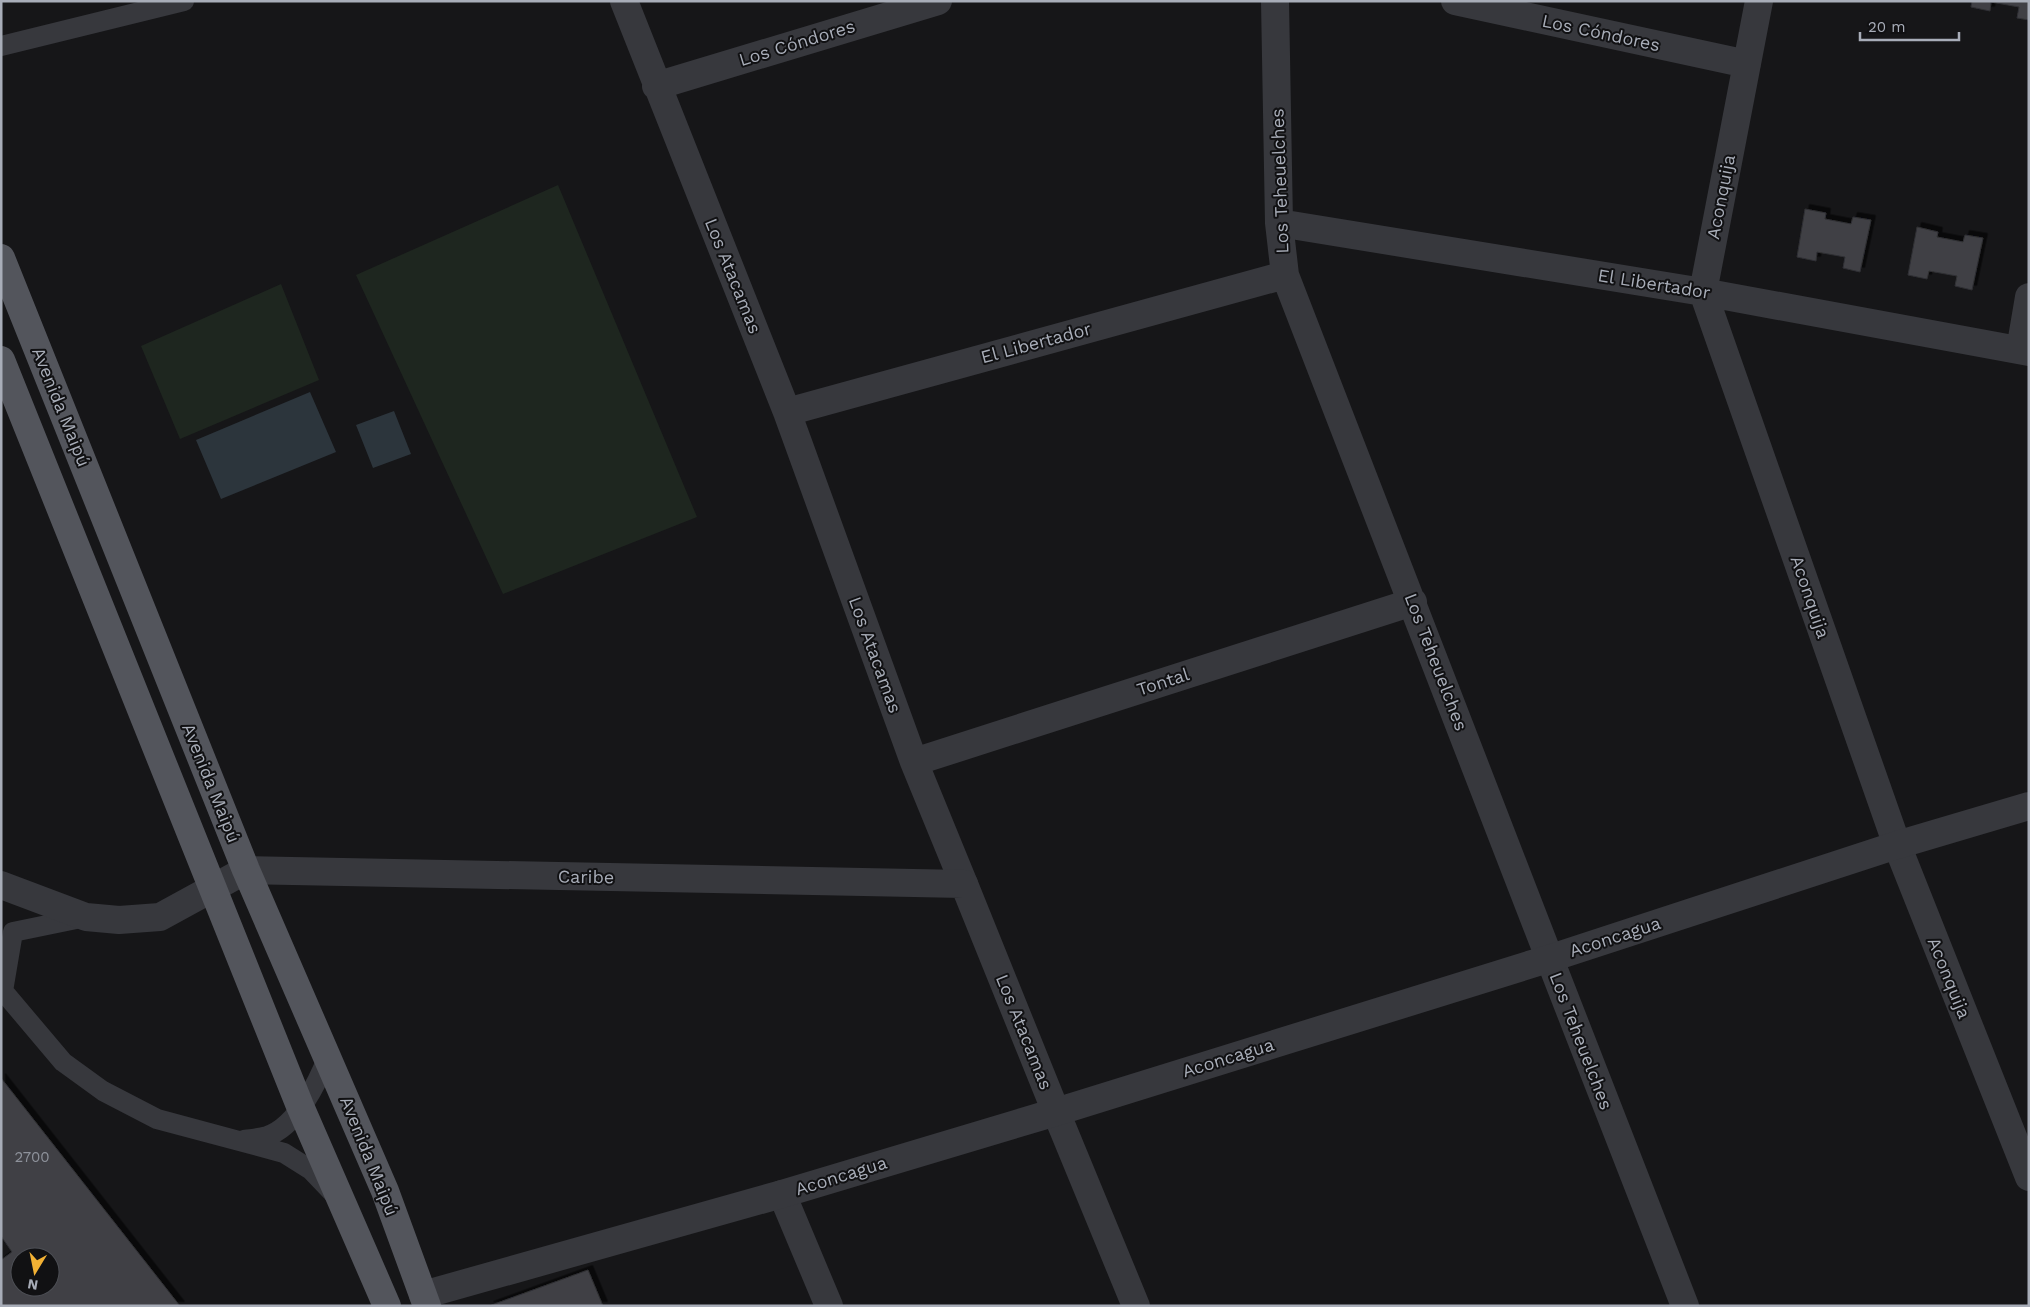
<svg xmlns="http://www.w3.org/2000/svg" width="2030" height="1307" font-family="'Work Sans',sans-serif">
<defs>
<filter id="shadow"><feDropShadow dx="4.5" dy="-4.5" stdDeviation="0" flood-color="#0009"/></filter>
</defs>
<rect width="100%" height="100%" fill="#161618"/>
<path fill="#1e261f" d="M558 185 697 517 503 594 356 275Z
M281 284 319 380 180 439 141 346Z"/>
<path fill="#2c353c" d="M310 392 336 452 221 499 196 440Z
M394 411 411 454 373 468 356 425Z"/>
<path fill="#404145" stroke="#303034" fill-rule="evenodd" filter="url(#shadow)" d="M1972 1H2029V20L2017 18 2019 7 1991 2 1990 11 1971 7Z
M1805 209 1826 213 1825 219 1851 224 1853 217 1871 220 1860 272 1843 268 1845 257 1817 252 1816 261 1797 257Z
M1917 227 1938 232 1937 237 1963 242 1965 235 1983 238 1972 290 1955 286 1957 276 1929 271 1927 279 1908 275Z
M1 1078 180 1306H1V1260L12 1252 1 1236ZM20 1257H50V1287H20Z
M588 1270 603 1306H489Z"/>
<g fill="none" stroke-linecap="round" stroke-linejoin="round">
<path stroke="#37383d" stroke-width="20" d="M1 46 184 1
M86 917 13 932 3 991 63 1062 103 1091 157 1119 284 1153 311 1170 333 1193
M244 1140C251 1139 260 1138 267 1136 296 1127 318 1082 328 1056"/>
<path stroke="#37383d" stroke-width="28" d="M624 1 787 412 914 762 964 884
M1275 1 1279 223 1285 275C1419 618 1550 963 1685 1306
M1455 1 1747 64
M1759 1 1703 292 1897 845 2029 1177
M656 86 938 1
M1279 223 1703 292 2029 352
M2020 350 2029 297
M787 412 1285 275
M914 762 1413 602
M1056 1112 1136 1306
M782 1194 829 1306"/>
<path stroke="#37383d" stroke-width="28" d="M1 885 86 917 119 920 160 917 246 870 964 884 1056 1112
M423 1295 782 1194 1056 1112 1548 959 1897 845 2029 806"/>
<path stroke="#53555c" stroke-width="28" d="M1 258 246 870 385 1191 427 1306
M1 360 300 1106 387 1306"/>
</g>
<g text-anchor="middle" stroke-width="4" stroke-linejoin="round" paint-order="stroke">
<g font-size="15" fill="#8e929b">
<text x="32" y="1162">2700</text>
</g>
<g font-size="18" fill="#a8adb8" stroke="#111113">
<text transform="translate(1601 33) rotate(12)" y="6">Los Cóndores</text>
<text transform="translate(797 43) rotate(-17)" y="6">Los Cóndores</text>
<text transform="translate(1280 181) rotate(-92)" y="6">Los Teheuelches</text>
<text transform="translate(1721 197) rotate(-79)" y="6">Aconquija</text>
<text transform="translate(733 276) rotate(68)" y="6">Los Atacamas</text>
<text transform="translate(1654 284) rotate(9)" y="6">El Libertador</text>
<text transform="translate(1036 343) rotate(-15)" y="6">El Libertador</text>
<text transform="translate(61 407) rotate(68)" y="6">Avenida Maipú</text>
<text transform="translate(1810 597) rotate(71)" y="6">Aconquija</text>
<text transform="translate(875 655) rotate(70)" y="6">Los Atacamas</text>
<text transform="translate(1436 662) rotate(69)" y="6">Los Teheuelches</text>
<text transform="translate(1163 682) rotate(-18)" y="6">Tontal</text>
<text transform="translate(211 783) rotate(68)" y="6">Avenida Maipú</text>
<text transform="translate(586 877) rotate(1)" y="6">Caribe</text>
<text transform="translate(1615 937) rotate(-18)" y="6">Aconcagua</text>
<text transform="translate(1949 978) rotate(68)" y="6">Aconquija</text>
<text transform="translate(1024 1032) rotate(68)" y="6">Los Atacamas</text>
<text transform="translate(1581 1041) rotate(69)" y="6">Los Teheuelches</text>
<text transform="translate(1228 1058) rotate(-17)" y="6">Aconcagua</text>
<text transform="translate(369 1156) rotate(68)" y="6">Avenida Maipú</text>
<text transform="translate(841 1176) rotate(-17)" y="6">Aconcagua</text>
</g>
</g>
<rect width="2030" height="1307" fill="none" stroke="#a8adb8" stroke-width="5"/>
<g transform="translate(35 1272) rotate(190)"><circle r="24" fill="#111113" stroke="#4d4f55"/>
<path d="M0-4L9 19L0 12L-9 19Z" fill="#f2b134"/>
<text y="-8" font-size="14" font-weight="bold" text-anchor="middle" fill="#a8adb8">N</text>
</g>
<path d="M1860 32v8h99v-8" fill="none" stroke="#a8adb8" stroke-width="2.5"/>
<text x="1868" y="32" font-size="15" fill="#a8adb8" stroke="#111113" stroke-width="4" paint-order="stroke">20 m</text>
</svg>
